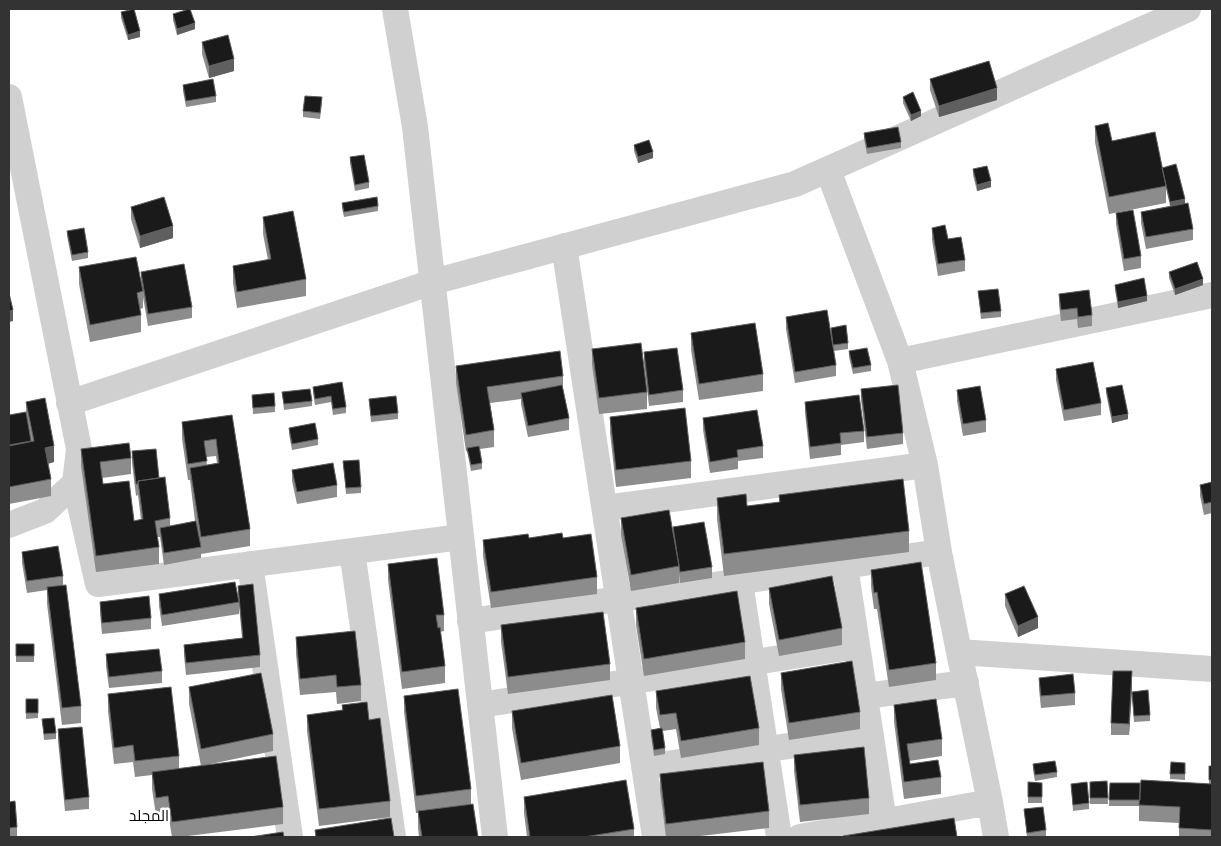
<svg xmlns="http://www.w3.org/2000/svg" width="1221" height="846" font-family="'Varela Round',Cairo,sans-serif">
<rect width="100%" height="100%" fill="#fff"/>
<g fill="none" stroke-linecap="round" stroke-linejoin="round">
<path stroke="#d0d0d0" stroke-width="26" d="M395 9 415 127 495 837
M9 97 79 449 75 483 45 511 9 525
M564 246 655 837
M900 361 1212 295
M69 403 433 282 795 184 1188 9
M925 465 939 552 959 652
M75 483 98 584 461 537
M605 508 925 465 900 361 828 170
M352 551 393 837
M250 564 290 837
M845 566 884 822
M740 582 779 837
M470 621 939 552
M865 696 966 683
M480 705 857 646
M645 767 870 734
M800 837 990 802
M996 837 990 802 959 652 1212 669"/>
</g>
<path fill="#8c8c8c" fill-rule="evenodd" d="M121 12 140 37 128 40 121 18Z
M173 14 195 29 177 35 173 20Z
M202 42 234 71 209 78 202 54Z
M930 79 997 100 939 117 930 90Z
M183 85 216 96V102L186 107 183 91Z
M903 97 921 116 911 121 903 103Z
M322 103 320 119 303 117V111Z
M1095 126 1112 141 1162 167 1185 204 1193 229V240L1146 249 1141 223V212L1170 206 1166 188V203L1109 214 1095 142Z
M864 133 901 142V148L867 154 864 139Z
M634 145 653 158 638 163 634 151Z
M350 157 369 182V188L355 191 350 163Z
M973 169 991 187 977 191 973 175Z
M342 203 378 206V211L344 217 342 208Z
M131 207 173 238 140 248 131 219Z
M1116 213 1141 256V268L1124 271 1116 224Z
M263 217 306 279V296L237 308 233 283V266L268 260 263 234Z
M932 228 948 239 965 260V271L938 276 932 240Z
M67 231 88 252V258L72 261 67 236Z
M79 267 141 279V272L192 307V318L148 326 143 297V308L140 309 141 315V332L90 342 79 284Z
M1169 272 1203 285 1175 295 1169 278Z
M1115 285 1147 301 1118 308 1115 290Z
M978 291 1001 311V317L981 319Z
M1059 294 1092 315V326L1078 328 1077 319 1061 321 1059 305Z
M786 317 831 333V328L848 343V349L834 351 836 365V376L795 383 786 329Z
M691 333 763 374V391L699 400 691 350Z
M592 349 647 392V409L599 414 592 365Z
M849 351 871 365V371L853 374 849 357Z
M644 352 683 390V402L649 406 644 364Z
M456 366 563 376V388L569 418V430L528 437 521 404V399L490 403 494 430V447L480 449 482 463V469L471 471 467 451H466L456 383Z
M1056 369 1101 403V415L1064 421 1056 380Z
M342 382 346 407V413L333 415 331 402 315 405 313 393V387Z
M1106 388 1128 419 1112 423 1106 393Z
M861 389 903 433V444L867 449 861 400Z
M957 390 986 420V432L963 436 957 401Z
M282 392 312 401V406L284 410Z
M252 395 275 406V412L253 414Z
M369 399 398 413V419L371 422Z
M26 402 54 462 48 464 51 479V496L9 504V415L26 414Z
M805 402 864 431V442L841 445V455L810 459 805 413Z
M232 415 250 529V546L201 554V558L164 565 160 537H157L159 547V564L96 572 81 466V449L131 458V474L102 478 103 484 134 521 141 520 138 495 136 496 132 463V451L159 478 170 518V526L195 521 190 480H188L182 439V422ZM216 456 217 463 207 465 206 457Z
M610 417 691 461V478L616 487 610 433Z
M703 418 763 446V458L738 461V469L710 473 703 430Z
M289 428 318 439V445L292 450 289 434Z
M343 461 361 487V493L346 494Z
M292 470 337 485V497L297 504 292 481Z
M1212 482V513L1204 515 1200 496V485Z
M779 495 909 531V552L724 576 717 519V498L747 506 779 502Z
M621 518 673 533V527L712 567V578L680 583 679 574V583L631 591 621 535Z
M529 538H563L597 577V594L491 608 483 556V540Z
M22 552 63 576V585L81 706V723L62 725 47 604V590L27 593 22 563Z
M388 564 444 615V631L440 632 445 666V683L402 689 388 580Z
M871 570 936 663V680L889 687 877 609H874L871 587Z
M238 586 260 655V667L186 675 184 656V645L242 638 239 605V614L162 626 159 606V594L238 598Z
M769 588 842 628V645L779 656 769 604Z
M1005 594 1038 628 1018 637 1005 606Z
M100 602 151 618V629L102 634 100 613Z
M636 608 745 642V659L644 676 636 625Z
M501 625 610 664V680L508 694 501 642Z
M296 637 361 685V701L337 704 336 692 300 695 296 654Z
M16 644H34V662H16Z
M106 654 162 671V683L109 688 106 666Z
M781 673 860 712V729L789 740 781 689Z
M1039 678 1075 693V705L1041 708 1039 689Z
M1132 683V692L1150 715V721L1134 722 1132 694 1129 735H1111V723Z
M189 687 273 734V751L201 766 189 704Z
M656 691 759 728V745L681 758 676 729 663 731 665 748V754L654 756 651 736V730L660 728 656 708Z
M108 694 179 756V769L283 807V824L180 837H172L168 813 156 815 152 789V775L135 777 133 762 114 764 108 711Z
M404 696 471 789V804L478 837H419L418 828V813H416L404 712Z
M26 699H38V718L26 719Z
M342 705 369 720 390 801V817L319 826 307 731V715L342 710Z
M894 705 942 739V756L909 761 910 764 941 777V794L904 799 894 722Z
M512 711 620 746V763L521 780 512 728Z
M42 719 56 733V739L44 740Z
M58 729 89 797V809L65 811 58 741Z
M794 755 869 798V814L800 822 794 771Z
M1185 763V780L1170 779V774Z
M1033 764 1057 772V777L1035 781 1033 770Z
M1209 766H1212V837H1179V823L1139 821V806H1109L1110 783 1209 784Z
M660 774 769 811V828L692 837H666L660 791Z
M1107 781 1108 804H1090V782Z
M1028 782 1042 783V803H1028Z
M1071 784 1089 803V809L1073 811Z
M524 797 634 829V837H527L524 813Z
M9 802 17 827V837H9Z
M1024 809 1046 830V836L1027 837Z"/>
<path fill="#5f5f5f" d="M195 23V29L177 35V29Z
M140 31V37L128 40V35Z
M234 59V71L209 78V66Z
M997 88V100L939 117V106Z
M921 111V116L911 121V115Z
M653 152V158L638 163V157Z
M991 181V187L977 191V185Z
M1185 199V204L1170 208V202Z
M173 226V238L140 248V236Z
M1203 279V285L1175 295V289Z
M1147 296V301L1118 308V302Z
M13 310V321L9 322V311Z
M1128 414V419L1112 423V417Z
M54 446V462L45 464V448Z
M1038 617V628L1018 637V626Z
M1132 671V683L1129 735V724Z"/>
<path fill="#1a1a1a" stroke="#5f5f5f" d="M134 9 140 31 128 35 121 12Z
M189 9H190L195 23 177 29 173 14Z
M228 35 234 59 209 66 202 42Z
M989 61 997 88 939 106 930 79Z
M213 79 216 96 186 101 183 85Z
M913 92 921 111 911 115 903 97Z
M305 96 322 97 320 113 303 111Z
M1108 123 1112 141 1155 132 1166 186 1109 197 1095 126Z
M898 127 901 142 867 148 864 133Z
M649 140 653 152 638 157 634 145Z
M364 155 369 182 355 185 350 157Z
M1176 164 1185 199 1170 202 1162 168Z
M987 166 991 181 977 185 973 169Z
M164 197 173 226 140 236 131 207Z
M377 197 378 206 344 212 342 203Z
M1188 203 1193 229 1146 237 1141 212Z
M1133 210 1141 256 1124 259 1116 213Z
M293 211 306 279 237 292 233 266 271 259 263 217Z
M945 225 948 239 961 237 965 260 938 264 932 228Z
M84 228 88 252 72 255 67 231Z
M136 257 143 291 137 293 141 315 90 325 79 267Z
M1197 262 1203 279 1175 289 1169 272Z
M184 264 192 307 148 314 141 272Z
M1144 278 1147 296 1118 302 1115 285Z
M998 289 1001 311 981 313 978 291Z
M1089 290 1092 315 1078 317 1077 308 1061 310 1059 294Z
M9 293 13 310 9 311Z
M827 310 836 365 795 372 786 317Z
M755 323 763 374 699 384 691 333Z
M846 325 848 343 833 345 831 328Z
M641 343 647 392 599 398 592 349Z
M677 348 683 390 649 395 644 352Z
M867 348 871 365 853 368 849 351Z
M560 351 563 376 487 387 494 430 466 435 456 366Z
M1093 362 1101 403 1064 410 1056 369Z
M342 382 346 407 333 409 331 396 315 399 313 387Z
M562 385 569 418 528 426 521 393Z
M898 385 903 433 867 437 861 389Z
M1122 385 1128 414 1112 417 1106 388Z
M980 386 986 420 963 424 957 390Z
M310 389 312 401 284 404 282 392Z
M274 393 275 406 253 408 252 395Z
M859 395 864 431 840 433 841 443 810 447 805 402Z
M396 396 398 413 371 416 369 399Z
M45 398 54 446 45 448 51 479 9 487V446L34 441 26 402Z
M685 408 691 461 616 470 610 417Z
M757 410 763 446 737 450 738 457 710 462 703 418Z
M26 412 31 441 9 445V415Z
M232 415 250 529 201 537 190 468 219 463 216 439 204 441 207 461 188 464 182 422Z
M315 423 318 439 292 444 289 428Z
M129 443 131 458 100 462 103 484 129 481 134 521 143 519 138 481 165 477 170 518 155 521 159 547 96 556 81 449Z
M479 446 482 463 471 465 467 448Z
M156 449 159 478 138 481V484H136L132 451Z
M359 460 361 487 346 488 343 461Z
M333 463 337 485 297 492 292 470Z
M903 479 909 531 724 554 717 498 746 494 747 506 780 502 779 495Z
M1212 482V502L1204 504 1200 485Z
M669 510 679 566 631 575 621 518Z
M196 521 201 547 164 553 160 528Z
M704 522 712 567 680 572 673 527Z
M562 533 563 538 591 534 597 577 491 592 483 540 528 534 529 538Z
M58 546 63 576 27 581 22 552Z
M437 558 444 615H436L438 628 440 627 445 666 402 672 388 564Z
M921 562 936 663 889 670 877 592 874 593 871 570Z
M832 576 842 628 779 640 769 588Z
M235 582 239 602 162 615 159 594Z
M253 584 260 655 186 663 184 645 243 638 238 586Z
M66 585 81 706 62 708 47 587Z
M1024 586 1038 617 1018 626 1005 594Z
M737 591 745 642 644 659 636 608Z
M149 596 151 618 102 623 100 602Z
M603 612 610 664 508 677 501 625Z
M355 631 361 685 337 687 336 675 300 679 296 637Z
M16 644H34V656H16Z
M159 649 162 671 109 677 106 654Z
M852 661 860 712 789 723 781 673Z
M1113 671H1132L1129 724 1111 723Z
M261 673 273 734 201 749 189 687Z
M1073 674 1075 693 1041 696 1039 678Z
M750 676 759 728 681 741 676 713 660 715 656 691Z
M171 687 179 756 135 761 133 745 114 748 108 694Z
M458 689 471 789 416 796 404 696Z
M1148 690 1150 715 1134 716 1132 692Z
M612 695 620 746 521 763 512 711Z
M26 699H38V713H26Z
M936 699 942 739 907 744 910 764 938 760 941 777 904 782 894 705Z
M367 702 369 720 380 718 390 801 319 809 307 715 343 710 342 705Z
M54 718 56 733 44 734 42 719Z
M82 727 89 797 65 800 58 729Z
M662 728 665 748 654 750 651 730Z
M864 747 869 798 800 805 794 755Z
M276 756 283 807 172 822 168 796 156 798 152 772Z
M1055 761 1057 772 1035 775 1033 764Z
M763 762 769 811 666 824 660 774Z
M1171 762 1185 763V774H1170Z
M1209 766H1212V780H1209Z
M626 780 634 829 584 837H530L524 797Z
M1141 780 1212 784V830L1179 828 1180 807 1139 805Z
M1107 781 1108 798H1090V782Z
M1028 782 1042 783V797H1028Z
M1087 782 1089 803 1073 805 1071 784Z
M1110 783H1140V800H1109Z
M15 801 17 827 9 828V802Z
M473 804 478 837H422L418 811Z
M1043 807 1046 830 1027 833 1024 809Z
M391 818 394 837H316L315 830Z
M954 818 957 837H843V836Z
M283 832 284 837H250Z"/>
<g text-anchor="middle" stroke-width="5" stroke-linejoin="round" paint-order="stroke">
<g font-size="15" fill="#000" stroke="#fff">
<text x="149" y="821">المجلد</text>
</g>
</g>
<rect width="1221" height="846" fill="none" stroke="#333333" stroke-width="20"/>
</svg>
